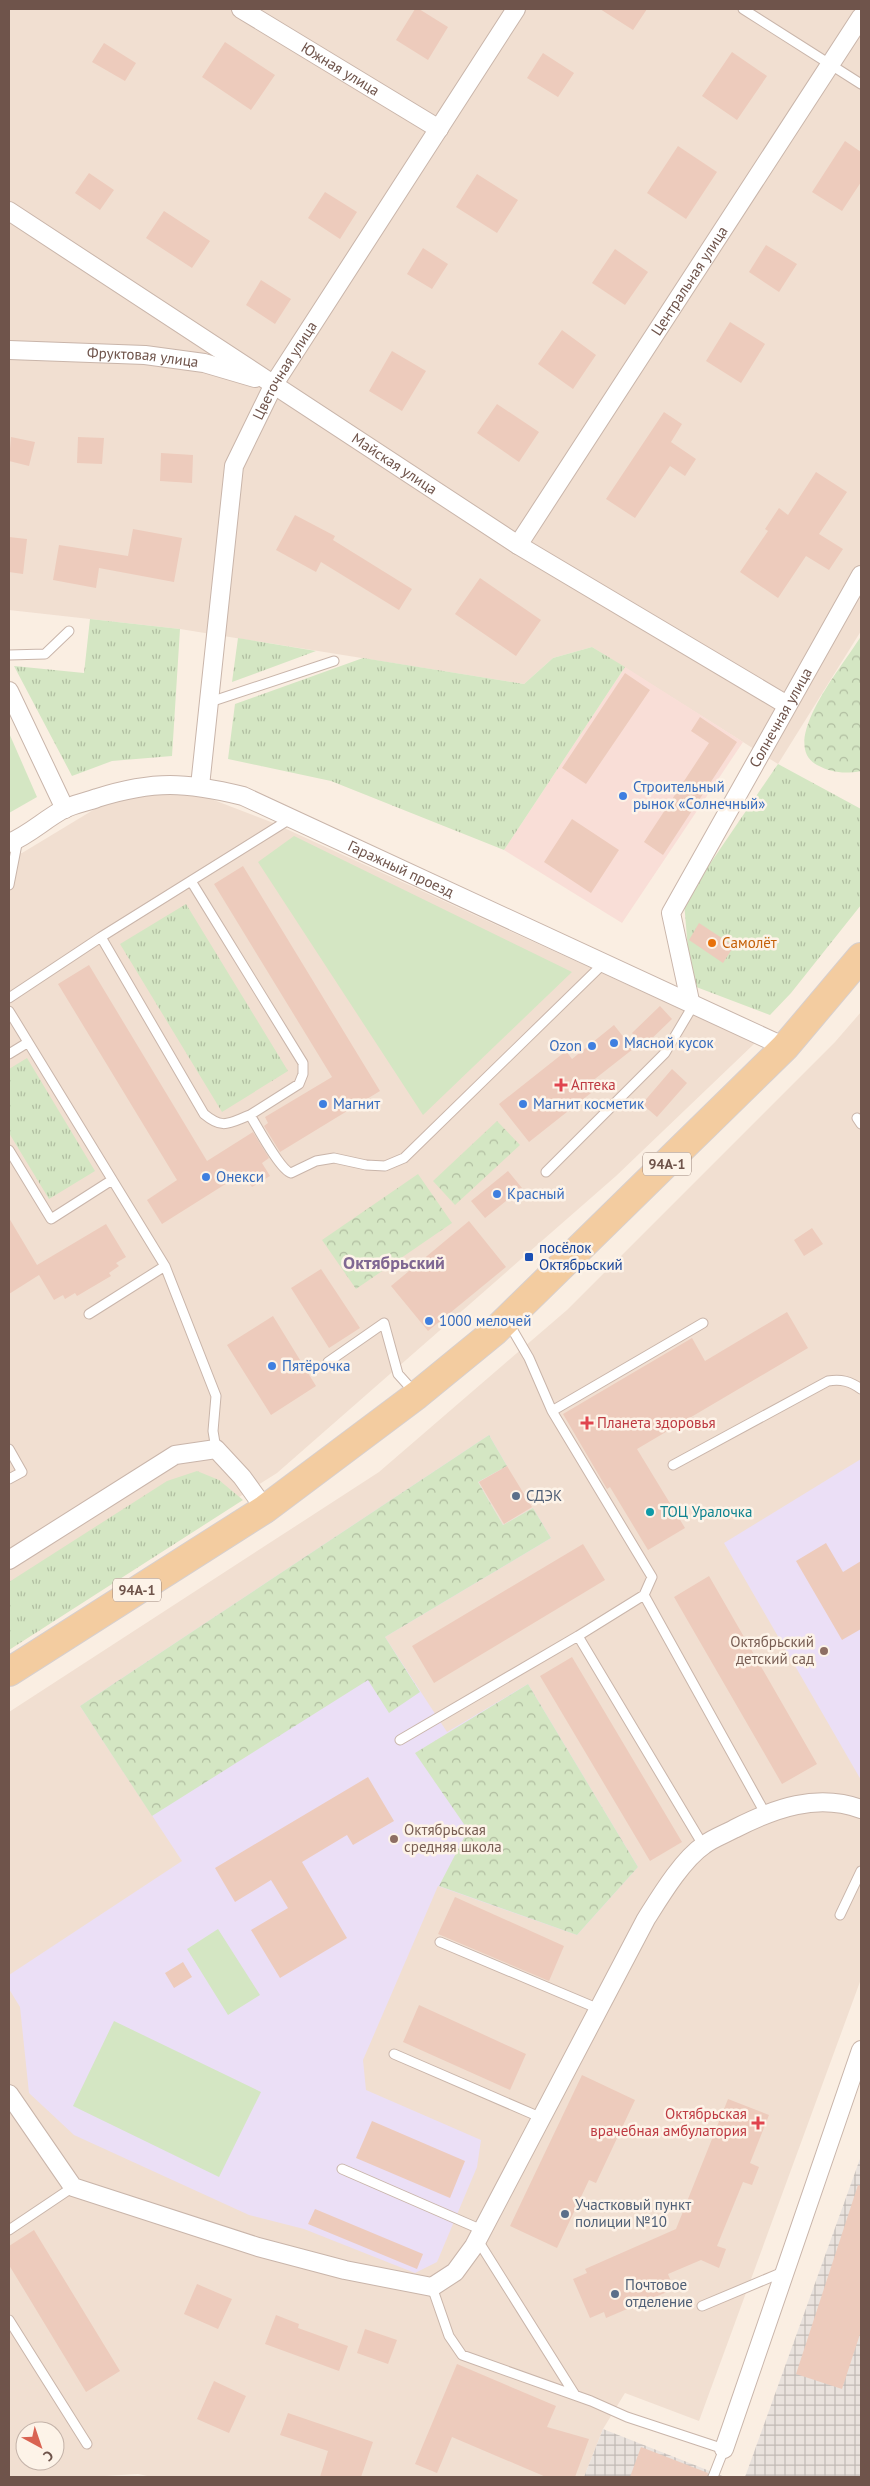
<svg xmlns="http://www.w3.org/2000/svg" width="870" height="2486" font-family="'PT Sans',sans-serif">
<defs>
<pattern id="industrial-grid" width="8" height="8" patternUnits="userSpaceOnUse" patternTransform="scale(1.25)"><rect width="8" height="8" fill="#e9e2dd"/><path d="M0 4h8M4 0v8" fill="none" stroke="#c1bab5"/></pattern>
<pattern id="grass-tufts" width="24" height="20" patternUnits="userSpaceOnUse" patternTransform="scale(1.25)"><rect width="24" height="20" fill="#d4e6c3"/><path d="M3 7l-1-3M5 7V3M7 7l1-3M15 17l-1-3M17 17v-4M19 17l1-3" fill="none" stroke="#b0bda0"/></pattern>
<pattern id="forest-crowns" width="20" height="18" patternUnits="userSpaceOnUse" patternTransform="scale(1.25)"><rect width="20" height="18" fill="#d4e6c3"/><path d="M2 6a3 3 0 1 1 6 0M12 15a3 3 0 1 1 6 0" fill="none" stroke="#b0bda0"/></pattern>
</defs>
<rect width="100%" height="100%" fill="#faeee2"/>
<path fill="#f1dfd1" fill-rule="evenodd" d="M9 9H861V631L778 764 592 647 553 658 524 684 180 629 9 610Z
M193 792 271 822 755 1043 616 1176 277 1473 9 1643V855L22 853 113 798Z
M861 1012V1979L699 2421 625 2393 603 2429 584 2477H152L138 2474 88 2477H9V1712L379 1472 567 1310 835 1042ZM25 2431H55V2461H25Z"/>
<path fill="#f9ded7" d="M625 667 743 742 622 923 504 850Z"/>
<path fill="url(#industrial-grid)" d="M861 2156V2477H745Z
M603 2429 725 2477H584Z"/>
<path fill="#ebdff6" d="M489 1435 507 1466 478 1482 503 1525 533 1508 551 1538 385 1637 447 1732 528 1684 638 1867 577 1935 438 1886 363 2060 366 2090 481 2140 477 2167 437 2262 415 2273 304 2229 249 2215 74 2135 29 2093 20 2007 9 1989V1975L182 1861 80 1706Z
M861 1459V1780L724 1543Z"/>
<path fill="url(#grass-tufts)" d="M90 619 180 629 172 756 112 761 72 776 14 666 84 673Z
M238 638 316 651 232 682Z
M592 647 625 667 504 850 331 781 228 759 235 704 363 658 524 684 553 658Z
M778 764 861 809V905L791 993 770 1015 691 985 684 902Z
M186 904 288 1071 222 1112 120 944Z
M27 1058 95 1171 49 1199 9 1133V1069Z
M197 1471 219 1480 243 1500 9 1650V1582L167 1481Z"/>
<path fill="url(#forest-crowns)" d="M861 636V771C845 774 832 773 817 765 776 743 847 661 861 636Z
M497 1121 520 1145 455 1205 433 1181Z
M418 1174 452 1223 356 1289 322 1240Z
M489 1435 507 1466 478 1482 503 1525 533 1508 551 1538 385 1637 420 1692 389 1713 368 1680 152 1816 80 1706Z
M528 1684 638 1867 577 1935 439 1886 468 1830 415 1753Z"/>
<path fill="#d4e6c3" d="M9 733 37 797 9 813Z
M294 836 572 972 423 1115 258 862Z
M218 1929 260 1995 228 2015 187 1949Z
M114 2021 261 2092 219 2177 73 2106Z"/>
<path fill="#edcbbc" d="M415 9H419L448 27 428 60 396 40Z
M600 9H647L633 30Z
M225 42 275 75 251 110 202 77Z
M104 43 136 63 125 81 92 62Z
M732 52 767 76 737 120 702 96Z
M543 53 574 73 558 97 527 78Z
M845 141 861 152V182L842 211 812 192Z
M678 146 717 172 686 219 647 193Z
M89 173 114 190 100 210 75 193Z
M477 174 518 200 497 233 456 207Z
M325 192 357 212 340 239 308 218Z
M164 211 210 241 192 268 146 238Z
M766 245 797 264 779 292 749 272Z
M423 248 448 264 432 289 407 274Z
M615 249 648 272 625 305 592 283Z
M261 280 291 299 275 324 246 305Z
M730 322 765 344 741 383 706 361Z
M562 330 596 355 573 389 538 364Z
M392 351 426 371 402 411 369 391Z
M497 404 539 432 519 462 477 433Z
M664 412 682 424 671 442 696 459 685 476 670 466 635 518 606 499Z
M11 437 35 442 29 466 9 461Z
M78 437 104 438 102 464 77 463Z
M161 453 193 455 192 483 160 481Z
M816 472 847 492 819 534 843 549 829 570 806 556 778 598 740 572 768 531 765 529 779 508 788 515Z
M295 515 335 536 333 540 412 589 399 610 321 562 316 572 276 550Z
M133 529 182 538 174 582 99 568 96 588 53 580 59 545 128 556Z
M9 537 27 539 23 574 9 572Z
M480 578 541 620 516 656 455 614Z
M625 673 650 690 586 784 562 768Z
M700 717 737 742 663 855 644 842 709 743 691 731Z
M572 819 619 850 591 893 544 862Z
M243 866 380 1091 280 1152 264 1126 268 1123 265 1117 332 1077 214 884Z
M699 923 734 946 723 963 689 940Z
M89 965 207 1161 253 1132 269 1158 262 1163 270 1176 252 1187 243 1173 162 1224 147 1200 177 1180 58 984Z
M660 1006 672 1019 644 1046 632 1033Z
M614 1025 633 1049 591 1082 596 1089 529 1142 499 1104 566 1051 572 1059Z
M672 1069 687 1083 657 1117 642 1104Z
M508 1171 522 1188 485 1218 471 1201Z
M9 1218 37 1265 106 1224 126 1257 116 1263 119 1266 109 1273 111 1276 77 1296 75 1293 65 1299 63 1295 54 1300 39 1275 9 1294Z
M469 1221 506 1267 428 1331 391 1286Z
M812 1228 823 1244 804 1256 794 1240Z
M321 1269 360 1328 329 1348 291 1288Z
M787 1312 808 1348 637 1449 685 1528 648 1550 610 1487 607 1489 563 1414 692 1338 705 1361Z
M273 1316 316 1386 271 1415 227 1345Z
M507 1466 532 1507 504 1524 479 1482Z
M826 1543 843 1572 861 1561V1629L842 1640 796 1561Z
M583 1544 605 1580 434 1683 412 1646Z
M709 1576 817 1764 782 1784 674 1597Z
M572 1657 682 1842 650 1861 540 1676Z
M368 1777 394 1821 353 1845 347 1835 302 1862 347 1938 280 1978 251 1930 288 1908 271 1880 235 1902 215 1868Z
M455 1897 564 1946 549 1981 438 1934Z
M183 1962 192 1977 174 1988 165 1973Z
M419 2005 526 2054 510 2090 403 2042Z
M582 2075 635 2100 596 2183 589 2180 557 2248 510 2226Z
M728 2099 769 2115 750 2163 759 2167 752 2185 743 2182 717 2246 726 2249 719 2268 701 2260 668 2274 674 2289 606 2318 604 2312 590 2318 573 2279 587 2273 585 2269 676 2229Z
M372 2121 465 2161 450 2198 356 2158Z
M858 2185 861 2186V2331L842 2389 796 2374Z
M315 2209 423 2254 417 2269 308 2224Z
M34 2230 120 2371 86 2392 9 2265V2246Z
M197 2284 232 2299 218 2329 184 2314Z
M276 2315 299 2324 298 2328 348 2346 339 2371 265 2344Z
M365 2329 397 2340 388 2364 357 2353Z
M457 2364 556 2406 547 2427 589 2439 575 2477H546L452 2437 437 2473 415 2464Z
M214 2381 246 2396 229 2433 197 2419Z
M288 2413 373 2442 361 2477H320L328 2451 280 2435Z
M641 2447 708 2473 707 2477H630Z"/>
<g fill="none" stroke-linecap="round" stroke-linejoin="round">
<defs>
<path id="lane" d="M743 9 861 84
M9 655 45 654 69 631
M207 703 334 661
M191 881 303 1063V1074L299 1084 250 1115
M9 885 18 839
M101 937 290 819
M9 998 101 937 204 1114C223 1130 229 1123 250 1115 257 1126 280 1170 291 1173L316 1161 334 1158 366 1165 385 1166 404 1158 604 963
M9 1011 165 1266 216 1396 213 1431 216 1449
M9 1054 27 1043
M857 1118 861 1124
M9 1150 51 1219 112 1180
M546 1172 665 1053 694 1004
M89 1314 165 1266
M508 1322 529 1358 552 1411 652 1577 644 1595 765 1813
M328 1362 384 1323 398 1374 415 1393
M552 1411 703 1323
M9 1449 22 1472 9 1479
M673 1465 828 1381C841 1379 850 1381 861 1389
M578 1636 703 1845
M400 1740 578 1636 644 1595
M840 1915 861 1871
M440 1942 599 2009
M394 2054 542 2118
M342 2169 482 2230
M9 2230 73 2187
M477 2239 575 2395
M432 2287 449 2336 462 2355 591 2401 627 2417 724 2449 713 2477
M702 2306 783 2272
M9 2320 87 2444"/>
<g id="street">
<path id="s1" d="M241 9 439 129"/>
<path id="s2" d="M9 211 518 545 787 705"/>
<path id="s3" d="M9 350 145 355 204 363 255 378"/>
<path id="s4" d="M518 545 861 17"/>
<path d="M9 691 65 809"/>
<path id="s5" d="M200 786 234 466 274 384 516 9"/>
<path id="s6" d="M9 843C29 835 45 819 64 809 74 804 86 802 97 798 154 780 186 782 243 796L785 1047"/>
<path id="s7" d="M690 1001 671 913 861 575"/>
<path d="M9 1560 175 1455 216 1449 242 1477 265 1509"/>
<path d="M9 2094 73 2187 258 2247 345 2270 432 2287 455 2272 474 2246 646 1919C660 1897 682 1860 704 1845 713 1838 725 1834 734 1829 775 1808 817 1793 861 1809"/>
<path d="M724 2449 861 2050"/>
</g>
<path id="primary" d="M9 1672 265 1509 417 1395 494 1332 785 1047 861 957"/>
</defs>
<use href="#lane" stroke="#c9b5aa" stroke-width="11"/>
<use href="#street" stroke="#c9b5aa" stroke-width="20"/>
<use href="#primary" stroke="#d7cfcd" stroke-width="30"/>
<use href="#lane" stroke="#fff" stroke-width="9"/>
<use href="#street" stroke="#fff" stroke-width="18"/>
<use href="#primary" stroke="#f3cca0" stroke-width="28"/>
</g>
<g fill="#3f7fe0" stroke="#fdf3e8" stroke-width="2">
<circle cx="623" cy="796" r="5"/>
<circle cx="614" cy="1043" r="5"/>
<circle cx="592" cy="1046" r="5"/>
<circle cx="323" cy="1104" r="5"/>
<circle cx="523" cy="1104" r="5"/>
<circle cx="206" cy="1177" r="5"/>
<circle cx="497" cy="1194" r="5"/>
<circle cx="429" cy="1321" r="5"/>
<circle cx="272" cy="1366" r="5"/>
</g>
<circle fill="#e8710a" stroke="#fdf3e8" stroke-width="2" cx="712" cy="943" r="5"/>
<g fill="#e0444e" stroke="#fdf3e8" stroke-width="2">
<path d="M558.5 1077.5h5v5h5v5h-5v5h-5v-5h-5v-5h5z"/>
<path d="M584.5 1415.5h5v5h5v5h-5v5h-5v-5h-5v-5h5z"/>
<path d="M755.5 2115.5h5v5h5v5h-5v5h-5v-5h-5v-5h5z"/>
</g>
<rect fill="#1a4fb4" stroke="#fdf3e8" stroke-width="2" x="524" y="1252" width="10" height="10" rx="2.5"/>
<g fill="#5c6f8a" stroke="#fdf3e8" stroke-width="2">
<circle cx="516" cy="1496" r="5"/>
<circle cx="565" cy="2214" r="5"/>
<circle cx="615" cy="2294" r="5"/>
</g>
<circle fill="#0f9aa8" stroke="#fdf3e8" stroke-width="2" cx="650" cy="1512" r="5"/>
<g fill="#8d6e63" stroke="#fdf3e8" stroke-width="2">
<circle cx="824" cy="1651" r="5"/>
<circle cx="394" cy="1839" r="5"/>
</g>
<g text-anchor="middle" stroke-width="5" stroke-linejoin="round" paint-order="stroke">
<g fill="#fdf3e8" stroke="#9a847a" stroke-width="1">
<rect x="643" y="1152.5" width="48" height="23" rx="4"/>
<rect x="113" y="1578.5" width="48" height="23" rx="4"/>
</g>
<g font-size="14" font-weight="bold" fill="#6f544b">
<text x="667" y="1169">94А-1</text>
<text x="137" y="1595">94А-1</text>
</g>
<g font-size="15" fill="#6f544b" stroke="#fdf3e8">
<text dy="5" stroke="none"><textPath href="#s1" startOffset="116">Южная улица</textPath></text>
<text dy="5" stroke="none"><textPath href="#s4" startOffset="315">Центральная улица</textPath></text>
<text dy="5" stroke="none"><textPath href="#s3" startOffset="134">Фруктовая улица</textPath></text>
<text dy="5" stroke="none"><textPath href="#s5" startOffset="430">Цветочная улица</textPath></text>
<text dy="5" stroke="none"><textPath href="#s2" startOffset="461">Майская улица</textPath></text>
<text dy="5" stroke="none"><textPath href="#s7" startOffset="314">Солнечная улица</textPath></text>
<text dy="5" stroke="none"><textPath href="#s6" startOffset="422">Гаражный проезд</textPath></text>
</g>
<g font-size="15" fill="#366cbe" stroke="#fdf3e8" text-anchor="start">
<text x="633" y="792">Строительный<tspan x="633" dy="17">рынок «Солнечный»</tspan></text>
<text x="624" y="1048">Мясной кусок</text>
<text x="582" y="1051" text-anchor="end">Ozon</text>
<text x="333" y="1109">Магнит</text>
<text x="533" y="1109">Магнит косметик</text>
<text x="216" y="1182">Онекси</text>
<text x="507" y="1199">Красный</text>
<text x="439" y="1326">1000 мелочей</text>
<text x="282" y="1371">Пятёрочка</text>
</g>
<g font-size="15" fill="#c56008" stroke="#fdf3e8" text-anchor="start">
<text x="722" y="948">Самолёт</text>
</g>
<g font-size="15" fill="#be3a42" stroke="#fdf3e8" text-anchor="start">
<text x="571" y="1090">Аптека</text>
<text x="597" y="1428">Планета здоровья</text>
<text x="747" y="2119" text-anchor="end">Октябрьская<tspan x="747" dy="17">врачебная амбулатория</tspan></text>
</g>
<g font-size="15" fill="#164399" stroke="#fdf3e8" text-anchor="start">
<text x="539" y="1253">посёлок<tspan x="539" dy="17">Октябрьский</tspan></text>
</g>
<g font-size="15" fill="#4e5e75" stroke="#fdf3e8" text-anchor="start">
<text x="526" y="1501">СДЭК</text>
<text x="575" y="2210">Участковый пункт<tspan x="575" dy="17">полиции №10</tspan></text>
<text x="625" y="2290">Почтовое<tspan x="625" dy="17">отделение</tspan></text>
</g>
<g font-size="15" fill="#0d838f" stroke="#fdf3e8" text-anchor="start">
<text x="660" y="1517">ТОЦ Уралочка</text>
</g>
<g font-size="15" fill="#785e54" stroke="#fdf3e8" text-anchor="end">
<text x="814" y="1647">Октябрьский<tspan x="814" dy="17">детский сад</tspan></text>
<text x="404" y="1835" text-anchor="start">Октябрьская<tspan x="404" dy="17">средняя школа</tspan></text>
</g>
<g font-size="18" font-weight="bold" fill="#7f6792" stroke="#fdf3e8">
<text x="394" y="1269">Октябрьский</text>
</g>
</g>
<rect width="870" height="2486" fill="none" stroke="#6f544b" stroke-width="20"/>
<g transform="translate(40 2446) rotate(140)"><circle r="24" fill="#fdf3e8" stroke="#c4b3a9"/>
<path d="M0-4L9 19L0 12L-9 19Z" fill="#d96352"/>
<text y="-8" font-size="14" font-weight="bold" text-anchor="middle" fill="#6f544b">С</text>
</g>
</svg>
